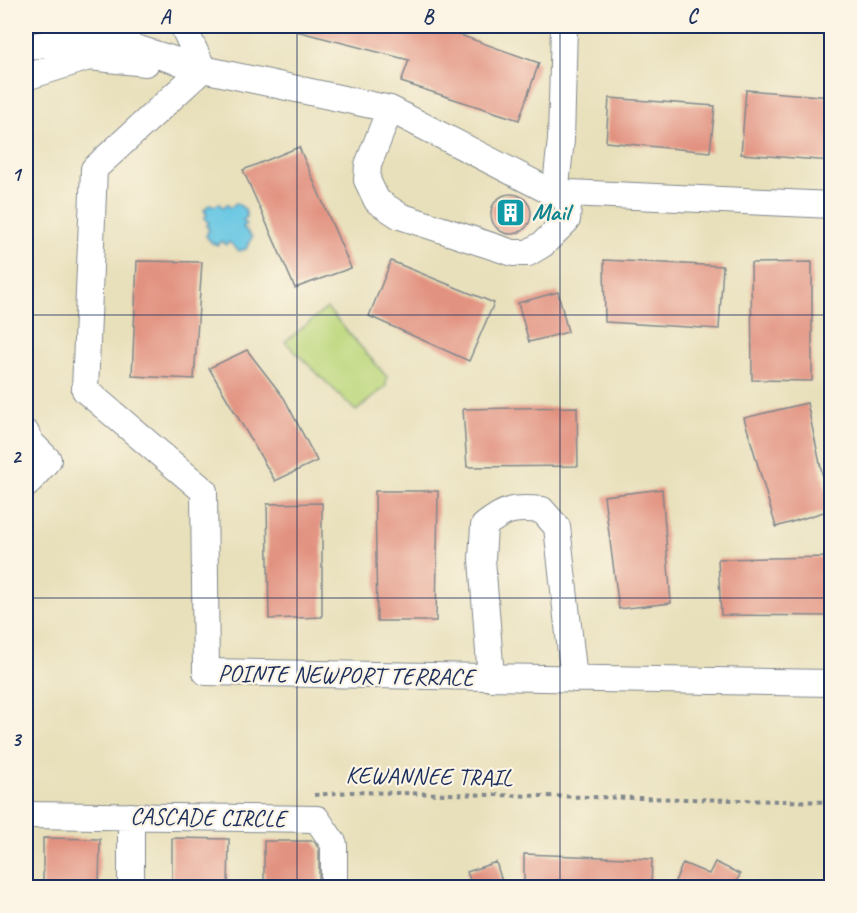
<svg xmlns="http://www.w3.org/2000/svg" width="857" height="913" font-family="Caveat,sans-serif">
<rect width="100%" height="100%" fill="#fcf5e5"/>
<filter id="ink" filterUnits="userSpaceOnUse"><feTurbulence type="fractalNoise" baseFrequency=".0167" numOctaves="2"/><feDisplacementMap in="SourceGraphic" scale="12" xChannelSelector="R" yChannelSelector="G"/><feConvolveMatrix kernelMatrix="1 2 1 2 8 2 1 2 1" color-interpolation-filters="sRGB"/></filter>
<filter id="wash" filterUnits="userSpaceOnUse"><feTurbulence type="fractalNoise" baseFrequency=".008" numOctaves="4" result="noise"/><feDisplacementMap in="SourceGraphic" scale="24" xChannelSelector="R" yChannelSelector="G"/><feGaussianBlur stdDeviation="1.35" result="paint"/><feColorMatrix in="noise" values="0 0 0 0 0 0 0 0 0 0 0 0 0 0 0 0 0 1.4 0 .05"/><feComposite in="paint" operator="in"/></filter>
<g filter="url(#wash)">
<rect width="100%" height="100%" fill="#e8e0bb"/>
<path fill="#bcd77c" stroke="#6c836d" stroke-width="1.5" d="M327 308 387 377 386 386 356 411 285 342Z"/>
<path fill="#65c6e3" stroke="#407aa0" stroke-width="1.5" d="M219 203 223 208 227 204 230 208 236 203 245 209 247 217 243 220 246 224 243 227 252 237 246 249 239 251 229 242 226 245 222 241 218 245 212 243 206 236 209 229 206 226 209 223 204 218 207 215 204 210 210 204 215 206Z"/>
<g id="blocks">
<path fill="#e29280" d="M297 26H435L539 63 519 120 401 82 409 60 296 31Z
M746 90 831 97V161L741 154Z
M609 98 715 106 710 152 606 142Z
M299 147 351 268 295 288 243 170Z
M491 214a20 20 0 1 1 40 0a20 20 0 1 1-40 0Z
M604 260 723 266 719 329 605 322Z
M137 261 202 262 194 379 132 376Z
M391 261 494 303 469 361 369 316Z
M812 262V381L752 380 751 263Z
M558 292 568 332 529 342 518 303Z
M247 350 284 398 317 461 275 481 209 368Z
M807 403 830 510 776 527 744 418Z
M577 407 578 466 467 467 463 409Z
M662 489 671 603 619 609 604 496Z
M375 491H438L436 621H377Z
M322 503V617L269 619 267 504Z
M831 557V616L721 615 718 559Z
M43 838 100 839 99 888H43Z
M172 838 229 839 228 888H172Z
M264 841H314L319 849V888H264Z
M524 854 652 859 651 888H524Z
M496 862 504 888H473L467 872Z
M715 862 740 874 735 886 738 888H672L683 863 709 874Z"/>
</g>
</g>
<g filter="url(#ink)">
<use href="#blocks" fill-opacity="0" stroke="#82888c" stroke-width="1.5"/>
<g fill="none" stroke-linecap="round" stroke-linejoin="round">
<defs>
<path id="minor" d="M183 26 203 69
M26 47 96 36 203 69 390 109 555 194 569 193 832 205
M203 69 94 169 85 390 204 491 206 672 832 683
M26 77 89 57 146 63
M390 109 368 165 367 180 377 201 400 216 513 253H528L543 244 567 220 569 193
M555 194 561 140 564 26
M26 433 31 443 48 460 26 485
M491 678 482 559 484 526C505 509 514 507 542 510L557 527 574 679
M26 815 317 819 334 844V888
M131 816V888"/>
</defs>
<use href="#minor" stroke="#82888c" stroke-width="28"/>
<path stroke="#82888c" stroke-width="4" stroke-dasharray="4.5 4.5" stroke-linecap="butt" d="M314 795 350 792 832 802"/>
<use href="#minor" stroke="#fff" stroke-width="26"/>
</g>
</g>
<path fill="none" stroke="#1b2f5e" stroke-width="1.5" stroke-opacity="0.55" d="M297 26V888M560 26V888M26 315H832M26 598H832"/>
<defs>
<symbol id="building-square" viewBox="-11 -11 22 22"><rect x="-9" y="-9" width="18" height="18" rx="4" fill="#0f9aa8" stroke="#fcf5e5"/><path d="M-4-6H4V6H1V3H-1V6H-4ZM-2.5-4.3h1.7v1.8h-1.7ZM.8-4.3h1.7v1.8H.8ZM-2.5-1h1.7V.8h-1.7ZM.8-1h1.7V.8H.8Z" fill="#fff"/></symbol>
</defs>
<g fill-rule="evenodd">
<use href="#building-square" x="494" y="196" width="33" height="33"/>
</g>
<g text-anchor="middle" stroke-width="4.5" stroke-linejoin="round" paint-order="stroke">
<g font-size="24" font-weight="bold" fill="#0d838f" stroke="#fcf5e5" text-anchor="start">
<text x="532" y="220">Mail</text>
</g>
<g font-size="24" fill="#1b2f5e" stroke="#fcf5e5">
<text transform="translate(346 675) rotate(1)" y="8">POINTE NEWPORT TERRACE</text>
<text transform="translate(429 776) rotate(1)" y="8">KEWANNEE TRAIL</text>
<text transform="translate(208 817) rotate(1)" y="8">CASCADE CIRCLE</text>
</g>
</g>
<rect width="857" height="913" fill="none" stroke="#fcf5e5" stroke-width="66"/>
<rect x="33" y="33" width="791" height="847" fill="none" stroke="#1b2f5e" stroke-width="2"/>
<g font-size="20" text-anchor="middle" font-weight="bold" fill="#1b2f5e">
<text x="165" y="23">A</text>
<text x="428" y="23">B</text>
<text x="692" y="23">C</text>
<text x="16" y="181">1</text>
<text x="16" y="463">2</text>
<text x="16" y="746">3</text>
</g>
</svg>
